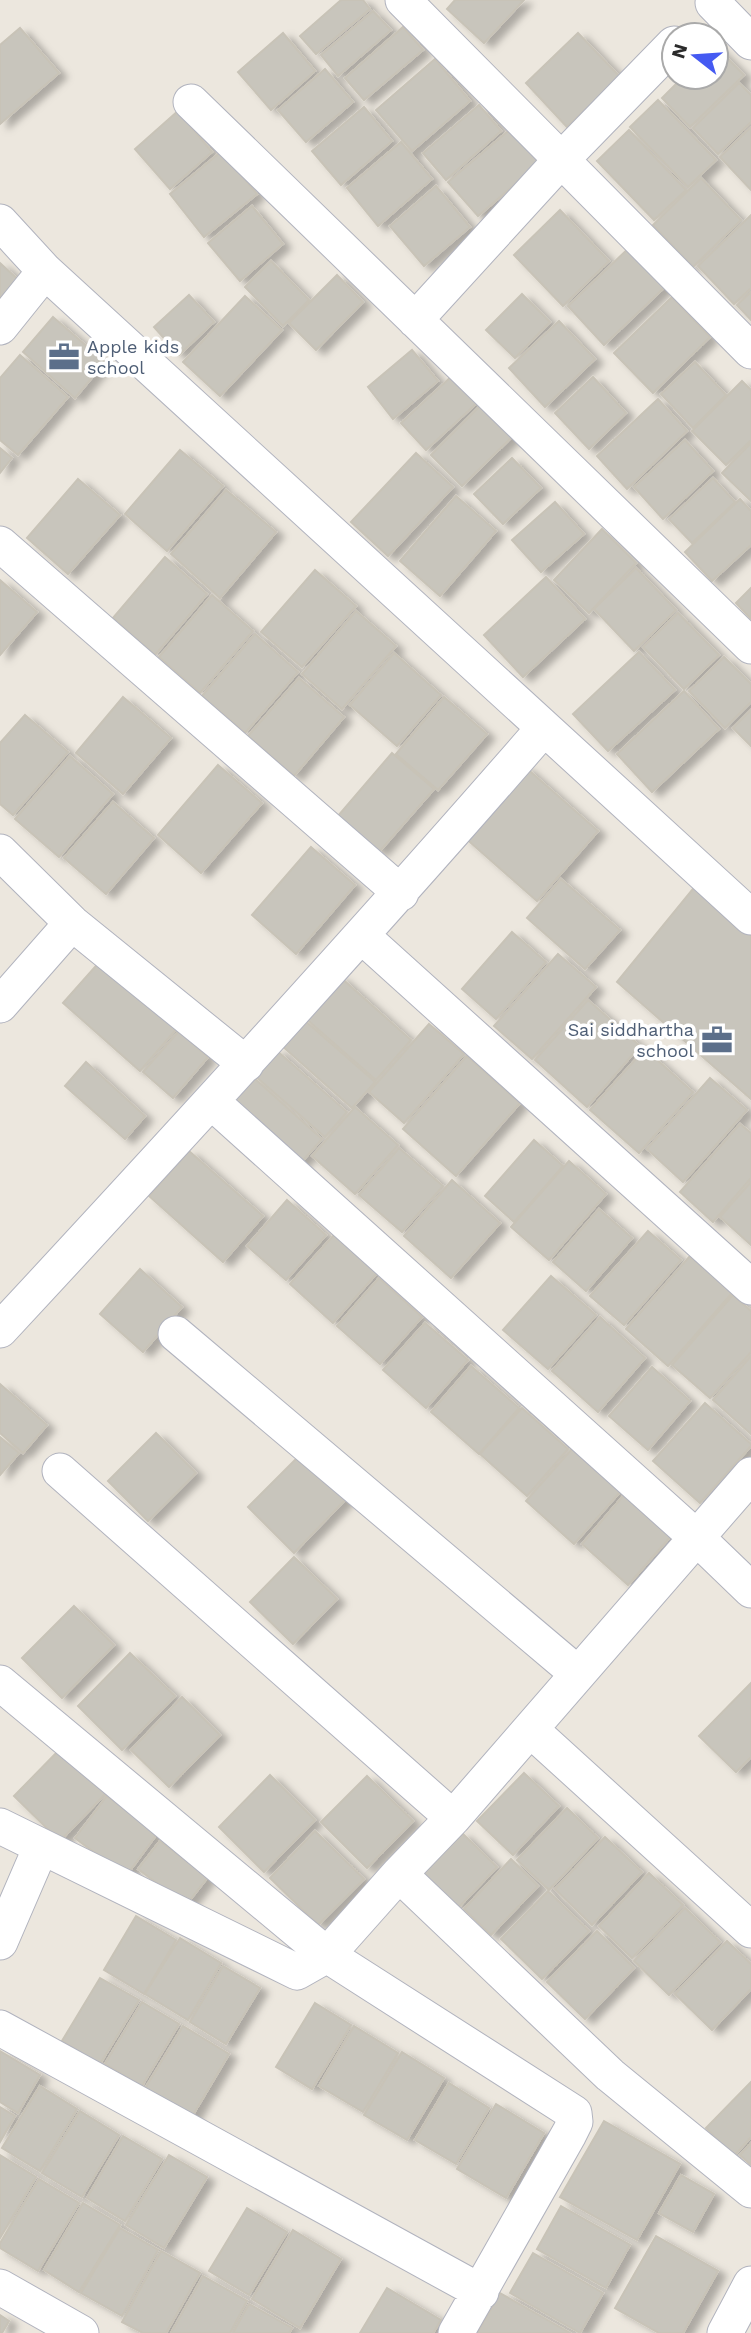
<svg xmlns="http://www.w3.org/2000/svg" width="751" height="2333" font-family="'Work Sans',sans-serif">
<defs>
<filter id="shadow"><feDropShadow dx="8" dy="4.5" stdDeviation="3.5" flood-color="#0004"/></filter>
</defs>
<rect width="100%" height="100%" fill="#ece7de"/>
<path fill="#c8c5bc" stroke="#c8c3b7" stroke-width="2" filter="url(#shadow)" d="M341 0H363L370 9 316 54 300 36Z
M455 0H524L484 43 447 9Z
M373 11 391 30 338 76 321 55Z
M403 27 423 50 364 100 345 78Z
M20 28 59 73 0 124V45Z
M283 33 315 71 271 110 238 72Z
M578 33 620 77 567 127 526 83Z
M716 47 744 75 690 127 662 98 683 77H716Z
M435 59 470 101 412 151 376 110Z
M325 69 353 102 306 142 278 110Z
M739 83 751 95V122L718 154 693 128Z
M658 100 716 160 688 187 630 127Z
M479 105 501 131 446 180 423 153Z
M364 107 392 141 341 185 312 151Z
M178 111 212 152 170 189 135 149Z
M513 127 542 161 478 216 448 182Z
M751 127V190L720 157Z
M629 130 686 190 654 220 597 161Z
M401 142 432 179 378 226 347 188Z
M222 151 257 194 204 237 170 194Z
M701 178 741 220 693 267 653 225Z
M436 186 470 227 424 266 390 226Z
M252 206 283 244 240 281 208 243Z
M560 210 609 261 563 306 514 255Z
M751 215V288L734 304 698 266Z
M631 246 667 285 604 345 568 306Z
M271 261 309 300 283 326 245 287Z
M0 263 23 284 0 310Z
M337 275 363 302 316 350 289 323Z
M751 292V320L737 305Z
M522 294 550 322 515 358 486 330Z
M189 295 214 322 179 355 154 327Z
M245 296 282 330 220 396 183 362Z
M672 297 710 337 653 393 614 353Z
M53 317 105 362 75 398 23 352Z
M559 321 595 359 545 407 509 368Z
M412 350 438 381 393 419 368 387Z
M20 355 68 397 18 455 0 440V378Z
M695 362 726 395 693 428 661 394Z
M453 375 478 402 426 450 401 423Z
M593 377 626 413 589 449 555 413Z
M742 381 751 390V440L726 465 692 431Z
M658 399 687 431 627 489 597 456Z
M484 402 515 434 462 486 431 455Z
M685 440 713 471 663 519 634 487Z
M751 443V501L722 473Z
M0 448 12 458 0 473Z
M180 450 223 486 167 551 125 514Z
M416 453 453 487 388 556 351 522Z
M512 458 541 488 503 524 474 494Z
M713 478 735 502 692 543 669 519Z
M78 479 120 515 68 574 27 538Z
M226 490 276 532 220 598 171 554Z
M456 496 496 531 440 596 400 561Z
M740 499 751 511V545L712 581 685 552Z
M555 502 584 534 541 572 512 540Z
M602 529 636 563 589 613 554 580Z
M165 557 207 594 155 655 113 618Z
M636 568 676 610 634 651 594 609Z
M315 570 356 606 302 667 261 632Z
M546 577 585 619 523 677 484 635Z
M0 580 37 612 0 655Z
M751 588V619L736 603Z
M212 595 253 631 200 693 159 657Z
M356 611 396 646 342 709 302 674Z
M678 613 719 655 684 689 643 647Z
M255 634 298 672 245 733 202 696Z
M639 652 675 690 608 751 573 714Z
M394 653 441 695 397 746 350 705Z
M724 657 751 684V702L725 728 689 691Z
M299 678 344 717 294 776 248 736Z
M684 691 719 729 652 792 617 754Z
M123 697 171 738 123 794 76 753Z
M444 697 487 734 438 790 396 754Z
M751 710V746L733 728Z
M25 715 68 752 13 815 0 804V743Z
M392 753 434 789 379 852 338 816Z
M70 756 113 794 59 857 15 819Z
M218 765 262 803 201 873 158 835Z
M524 766 598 831 537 901 463 836Z
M113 802 154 838 106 894 64 858Z
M311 847 355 885 296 954 252 915Z
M561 879 620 930 585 969 527 918Z
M697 884 751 931V1099L617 982Z
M512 932 546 962 496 1019 462 989Z
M558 954 596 987 532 1059 494 1026Z
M103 958 179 1026 140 1071 63 1003Z
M339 976 411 1040 376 1080 304 1017Z
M588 1000 640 1046 587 1107 535 1060Z
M303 1019 375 1082 352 1108 281 1045Z
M429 1024 464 1054 404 1123 369 1092Z
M179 1031 208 1057 173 1098 143 1072Z
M645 1049 693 1092 639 1153 590 1110Z
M276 1050 347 1112 325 1137 254 1075Z
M467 1056 520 1103 456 1176 403 1129Z
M86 1062 145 1116 125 1139 65 1086Z
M253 1077 322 1139 298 1166 229 1104Z
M710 1078 747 1110 683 1182 647 1149Z
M355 1107 398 1145 355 1194 312 1156Z
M740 1124 751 1133V1178L713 1222 680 1192Z
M534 1140 563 1166 514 1222 485 1196Z
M399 1148 443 1186 402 1232 359 1195Z
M189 1151 263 1216 223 1262 149 1196Z
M569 1161 606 1194 549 1260 511 1227Z
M452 1180 500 1223 451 1278 404 1236Z
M751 1182V1245L720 1217Z
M287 1200 326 1235 286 1280 247 1246Z
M599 1209 632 1238 586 1291 553 1262Z
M648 1231 681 1260 624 1325 590 1296Z
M334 1235 377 1273 333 1323 290 1284Z
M690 1256 732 1293 668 1366 626 1329Z
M140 1269 182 1307 143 1352 100 1314Z
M551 1276 596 1315 548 1369 503 1330Z
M379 1278 422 1317 380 1364 337 1326Z
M733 1295 751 1311V1352L710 1398 672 1365Z
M600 1317 645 1358 598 1412 552 1371Z
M425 1323 468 1360 426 1408 383 1370Z
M751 1356V1434L713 1400Z
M471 1366 519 1408 479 1454 431 1412Z
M652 1367 690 1401 648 1450 609 1416Z
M0 1384 47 1425 23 1453 0 1433Z
M705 1403 751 1444V1446L700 1503 653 1461Z
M522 1408 568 1449 527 1496 480 1454Z
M156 1433 196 1473 148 1521 108 1481Z
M0 1437 19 1453 0 1475Z
M572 1449 620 1492 574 1544 526 1501Z
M302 1453 347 1498 294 1553 248 1507Z
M624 1495 671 1536 628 1585 582 1544Z
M294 1557 337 1599 293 1644 250 1602Z
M74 1606 114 1645 62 1698 22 1658Z
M130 1653 175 1696 122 1750 78 1706Z
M751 1683V1757L736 1772 699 1736Z
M182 1697 220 1735 169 1787 131 1750Z
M66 1743 111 1788 60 1841 14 1796Z
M524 1773 559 1806 513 1855 477 1821Z
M270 1775 315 1820 264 1872 219 1827Z
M367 1776 413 1821 367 1868 321 1822Z
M107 1796 157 1834 126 1876 75 1838Z
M567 1808 598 1838 549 1890 517 1860Z
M315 1831 364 1879 318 1925 270 1878Z
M462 1833 497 1867 458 1908 423 1874Z
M605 1837 642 1872 592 1925 555 1889Z
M160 1841 208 1877 186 1905 138 1869Z
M511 1859 538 1886 491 1935 464 1909Z
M649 1873 683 1905 632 1958 599 1926Z
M548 1891 589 1931 542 1979 501 1939Z
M685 1908 720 1942 669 1995 634 1961Z
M136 1916 176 1940 144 1994 104 1970Z
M597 1931 634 1968 585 2019 547 1982Z
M180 1938 221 1963 188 2020 145 1994Z
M727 1941 751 1964V1989L712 2030 675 1994Z
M223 1966 260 1988 226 2044 190 2022Z
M100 1978 139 2000 100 2064 62 2041Z
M142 2002 179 2024 142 2086 105 2064Z
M315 2003 351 2025 312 2089 276 2067Z
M183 2026 229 2054 190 2120 143 2092Z
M354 2026 398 2053 363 2112 319 2086Z
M0 2051 40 2075 18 2113 0 2102Z
M402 2052 444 2078 407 2140 364 2115Z
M751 2082V2137L734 2156 706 2128Z
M449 2083 489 2108 456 2164 415 2140Z
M40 2086 77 2109 40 2171 2 2148Z
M496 2104 544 2133 506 2198 457 2169Z
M0 2107 15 2116 0 2142Z
M80 2111 119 2135 82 2197 42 2173Z
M604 2121 680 2164 637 2240 560 2197Z
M123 2136 162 2159 125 2221 87 2198Z
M751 2143V2165L740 2155Z
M0 2155 36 2177 0 2238Z
M169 2155 207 2177 164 2248 126 2225Z
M681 2175 714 2194 693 2232 659 2213Z
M39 2179 79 2203 38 2271 0 2248V2243Z
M83 2203 120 2225 79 2292 44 2270Z
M561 2206 630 2245 606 2288 537 2249Z
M247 2208 287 2232 249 2295 209 2271Z
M120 2228 158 2250 122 2316 81 2293Z
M293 2230 341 2259 300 2328 252 2299Z
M656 2236 718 2271 683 2333H659L615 2308Z
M161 2251 200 2273 166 2333H143L122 2322Z
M533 2253 603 2293 580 2333 510 2293Z
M203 2276 247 2301 230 2333H171Z
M387 2288 441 2320 433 2333H360Z
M500 2293 570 2333H477Z
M249 2304 292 2328 289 2333H233Z
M0 2315 9 2321 2 2333H0Z"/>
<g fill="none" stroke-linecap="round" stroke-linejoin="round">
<defs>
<path id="street" d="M403 0 751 351
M713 3 751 42
M191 102 751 646
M0 222 45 271 751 917
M415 320 562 159 674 44
M0 327 45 271
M0 544 401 893
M0 852 72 923 246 1064
M362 936 751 1287
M0 1005 72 923
M212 1102 696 1537 751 1590
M0 1330C184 1132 367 932 544 728
M176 1334 578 1674
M60 1471 453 1818
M0 1683 327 1955 574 2113 575 2122 569 2134 456 2333
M531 1730 751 1930
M0 1826 297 1972 327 1955 399 1874 453 1818 751 1475
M399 1874 610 2075 751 2190
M0 1942 41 1847
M0 2028 481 2292
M0 2287 81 2333
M725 2333 751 2284"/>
</defs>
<use href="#street" stroke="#b1b3be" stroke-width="37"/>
<use href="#street" stroke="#fff" stroke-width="35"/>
</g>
<defs>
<symbol id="office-bare" viewBox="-9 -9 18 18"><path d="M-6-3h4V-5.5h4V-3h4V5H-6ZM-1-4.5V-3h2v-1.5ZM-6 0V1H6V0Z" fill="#5c6f8a" stroke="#fff" stroke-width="2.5" paint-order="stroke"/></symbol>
</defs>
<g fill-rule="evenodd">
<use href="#office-bare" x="42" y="335" width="44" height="44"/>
<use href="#office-bare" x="695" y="1018" width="44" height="44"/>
</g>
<g text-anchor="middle" stroke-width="7" stroke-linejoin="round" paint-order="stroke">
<g font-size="18" fill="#4e5e75" stroke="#fff" text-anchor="start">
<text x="87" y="353">Apple kids<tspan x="87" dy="21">school</tspan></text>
<text x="694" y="1036" text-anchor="end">Sai siddhartha<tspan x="694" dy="21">school</tspan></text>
</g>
</g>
<g transform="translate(695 56) rotate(287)"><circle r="33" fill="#ffffff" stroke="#aaaaaa" stroke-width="2"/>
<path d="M0-5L12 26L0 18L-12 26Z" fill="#455af2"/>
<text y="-10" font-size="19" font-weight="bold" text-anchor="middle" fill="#2b2b2b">N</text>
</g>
</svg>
